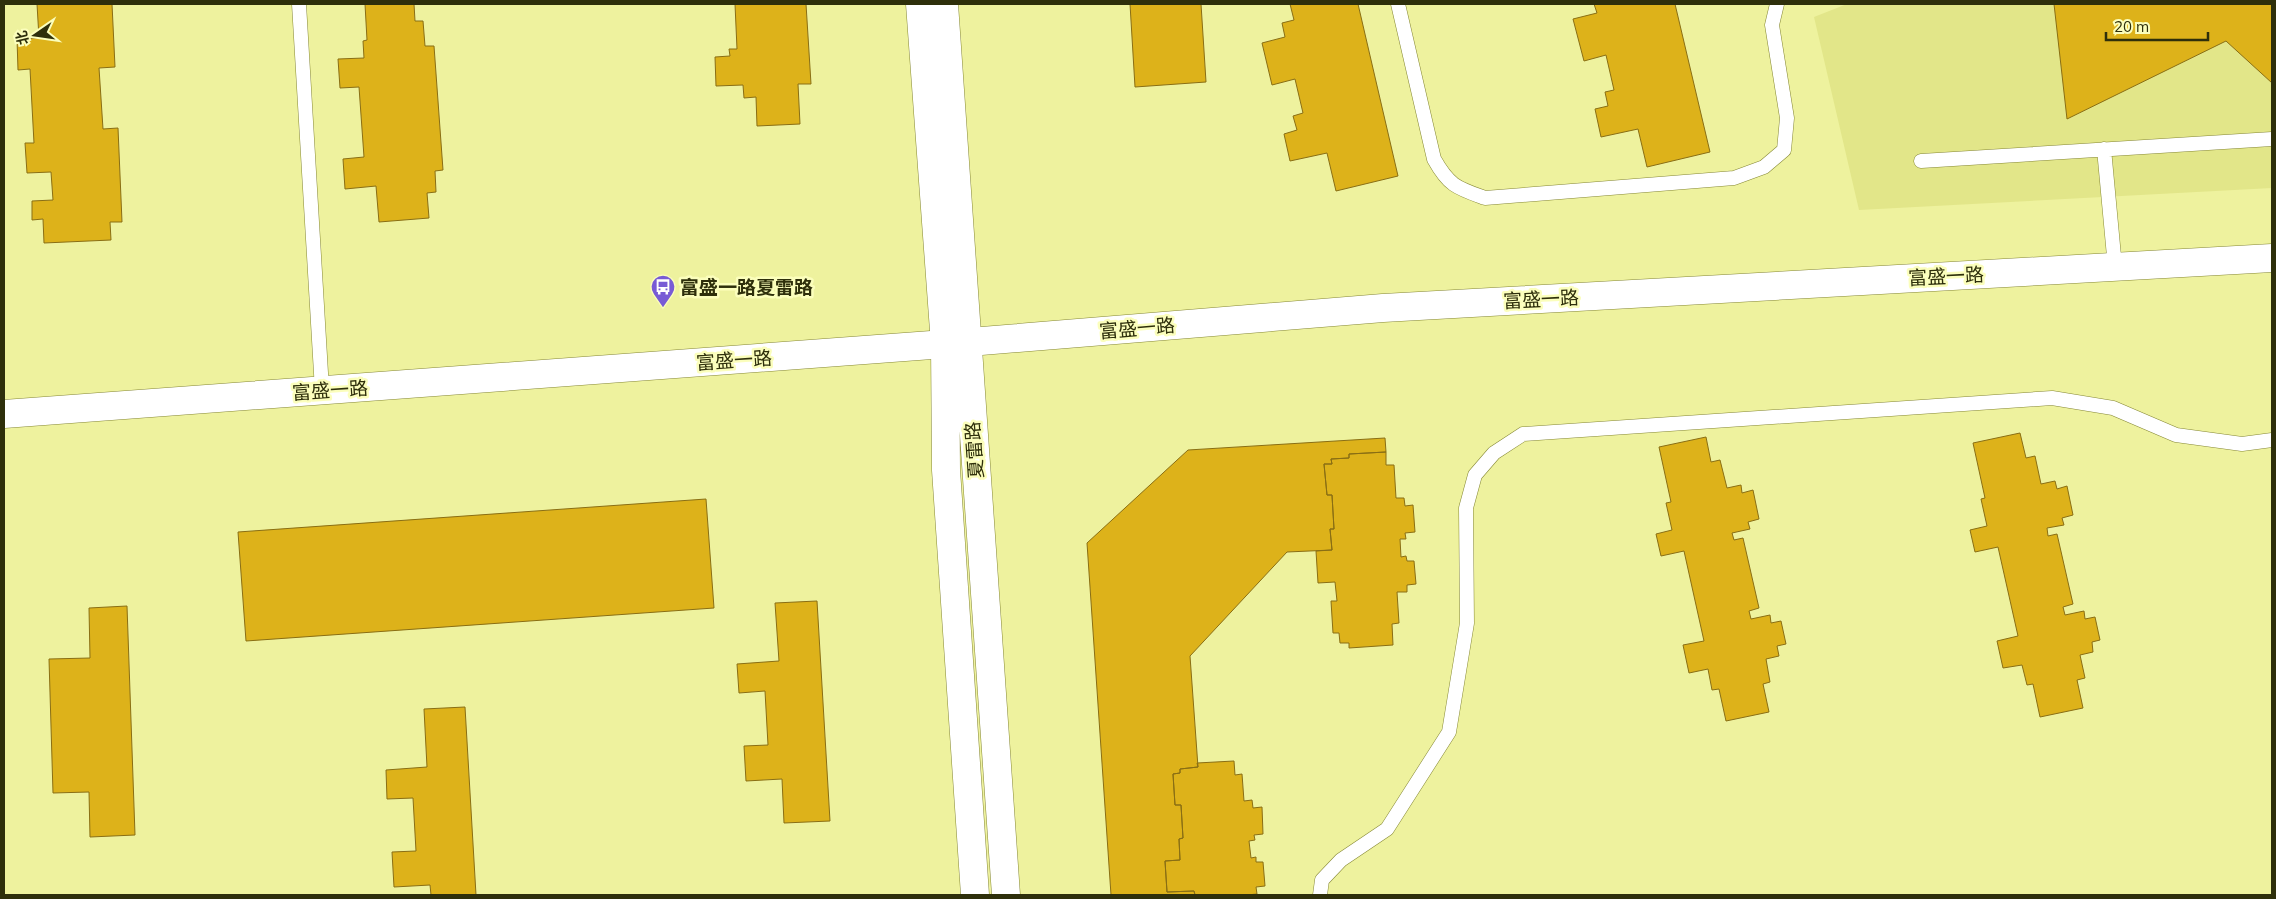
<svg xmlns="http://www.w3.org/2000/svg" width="2276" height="899" font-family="Mulish,'Noto Sans SC',sans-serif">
<rect width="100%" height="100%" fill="#eef29e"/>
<path fill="#e2e689" d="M1847 4H2272V188L1859 210 1814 17Z"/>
<path fill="#ddb21a" stroke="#896e14" d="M37 4H112L115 67 99 68 103 129 118 128 122 222H110L111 240 44 243 43 219 32 220V201L53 200 51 172 27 173 25 143H34L30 69 18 70 17 39 39 38Z
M365 4H414L415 21H423L425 46H434L443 170 435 171 436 192 427 193 429 218 379 222 376 186 345 189 343 159 364 157 359 87 340 88 338 59 364 58 363 41 367 40Z
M735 4H806L811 84H798L800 124 757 126 756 97 744 98 743 85 716 86 715 57 730 56 729 49H737Z
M1130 4H1201L1206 82 1135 87Z
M1290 4H1358L1398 176 1336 191 1327 153 1290 161 1284 134 1297 130 1293 116 1303 113 1295 79 1272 85 1262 43 1285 37 1282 23 1294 20Z
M1594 4H1675L1710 152 1647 167 1638 129 1601 137 1595 109 1608 106 1605 92 1614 90 1606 55 1584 61 1573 19 1597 13Z
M2054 4H2272V83L2226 41 2067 119Z
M2020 433 2026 458 2035 456 2041 484 2055 481 2057 489 2067 486 2073 515 2062 518 2064 525 2047 528 2048 536 2057 534 2073 604 2063 607 2065 615 2084 611 2085 619 2095 617 2100 640 2092 642 2093 652 2080 655 2085 678 2077 680 2083 708 2040 717 2033 684 2027 685 2022 665 2003 668 1997 641 2018 636 1998 547 1975 552 1970 530 1987 526 1981 499 1985 498 1973 443Z
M1706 437 1711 462 1720 460 1727 488 1741 485 1742 493 1753 490 1759 519 1748 522 1750 529 1732 533 1734 540 1743 538 1759 608 1749 611 1751 619 1770 615 1771 623 1781 621 1786 644 1777 646 1779 656 1766 659 1770 682 1763 684 1769 712 1726 721 1719 689 1712 690 1708 669 1689 673 1683 645 1704 641 1684 551 1661 556 1656 534 1672 530 1666 503 1671 502 1659 447Z
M1385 438 1386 452 1349 454V458L1331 459 1332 464H1324L1327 495H1332L1334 529H1330L1332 550 1287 552 1190 656 1198 767 1180 769V773L1173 774 1175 805H1181L1183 838 1179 839 1180 860 1165 861 1167 892 1194 891 1195 895H1111L1087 543 1188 450Z
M1386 452V465H1394L1396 498H1404L1405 506 1413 505 1415 532 1405 533 1406 539H1400L1401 557 1406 556 1407 561H1414L1416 584 1407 585V592H1397L1399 623 1392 624 1393 645 1349 648V643H1340L1339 633H1333L1331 601H1337L1335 582 1318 583 1316 551 1332 550 1330 529H1334L1332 495H1327L1324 464H1332L1331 459 1349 458V454Z
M706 499 714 608 246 641 238 532Z
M817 601 830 821 784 823 782 779 746 781 744 746 768 745 765 691 739 693 737 664 779 661 775 603Z
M127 606 135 835 90 837 89 792 53 793 49 659 90 658 89 608Z
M465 707 476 895H431L430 885 394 887 392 852 416 851 413 798 387 799 386 770 427 767 424 709Z
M1234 761 1235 775 1242 774 1244 801 1252 800 1253 808 1262 807 1263 834 1254 835 1255 840 1249 841 1251 858 1256 857V862H1263L1265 886 1256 887 1257 894 1247 895H1195L1194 891 1167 892 1165 861 1180 860 1179 839 1183 838 1181 805H1175L1173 774 1180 773V769L1198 767 1197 763Z"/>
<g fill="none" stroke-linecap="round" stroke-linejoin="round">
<defs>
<path id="lane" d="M299 4 322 390
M1398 4 1434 159C1449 186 1457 188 1485 198L1734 178 1764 167 1784 150 1787 118 1772 25 1777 4
M2104 149 2115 267
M1921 161 2272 139
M1320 895 1322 880 1341 860 1387 829 1449 732 1467 623 1466 508 1475 475 1494 453 1523 434 2052 398 2113 408 2176 435 2242 444 2272 440"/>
<path id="street" d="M4 414 945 344 1383 308 2272 258"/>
<path id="secondary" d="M920 4 945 344 946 470 975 895
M944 4 1006 895"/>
</defs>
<use href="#lane" stroke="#868835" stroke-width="15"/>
<use href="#street" stroke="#868835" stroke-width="29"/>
<use href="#secondary" stroke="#868835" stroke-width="29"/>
<use href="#lane" stroke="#fff" stroke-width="14"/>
<use href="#street" stroke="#fff" stroke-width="28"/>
<use href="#secondary" stroke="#fff" stroke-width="28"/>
</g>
<defs>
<symbol id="bus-pin" viewBox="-11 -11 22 30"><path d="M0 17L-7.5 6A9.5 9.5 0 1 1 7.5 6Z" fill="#785bd5" stroke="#fbfebc"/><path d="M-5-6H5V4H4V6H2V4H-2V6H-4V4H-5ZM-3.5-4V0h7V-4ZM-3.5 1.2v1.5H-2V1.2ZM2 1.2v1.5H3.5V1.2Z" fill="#fff"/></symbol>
</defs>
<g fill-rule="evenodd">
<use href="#bus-pin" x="649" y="273" width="28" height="38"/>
</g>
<g text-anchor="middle" stroke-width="5" stroke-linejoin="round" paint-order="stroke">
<g font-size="19" fill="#2e2f0b" stroke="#fbfebc">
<text transform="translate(1946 276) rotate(-3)" y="7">富盛一路</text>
<text transform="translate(1541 299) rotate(-3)" y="7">富盛一路</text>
<text transform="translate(1137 328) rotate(-5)" y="7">富盛一路</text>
<text transform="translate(734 360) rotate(-4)" y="7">富盛一路</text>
<text transform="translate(330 390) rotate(-4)" y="7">富盛一路</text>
<text transform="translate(974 450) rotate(-94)" y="7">夏雷路</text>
</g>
<g font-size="19" font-weight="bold" fill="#2e2f0b" stroke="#fbfebc" text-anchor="start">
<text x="680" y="294">富盛一路夏雷路</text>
</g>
</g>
<rect width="2276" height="899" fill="none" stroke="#2e2f0b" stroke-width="10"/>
<g transform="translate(35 35) rotate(257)" stroke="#fbfebc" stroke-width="4" paint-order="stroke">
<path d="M0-4L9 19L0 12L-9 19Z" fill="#2e2f0b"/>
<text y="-8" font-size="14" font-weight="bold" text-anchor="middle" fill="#2e2f0b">北</text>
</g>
<path d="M2106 32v8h102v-8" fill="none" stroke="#2e2f0b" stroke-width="2.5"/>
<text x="2114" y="32" font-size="15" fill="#2e2f0b" stroke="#fbfebc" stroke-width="4" paint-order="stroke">20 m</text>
</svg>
